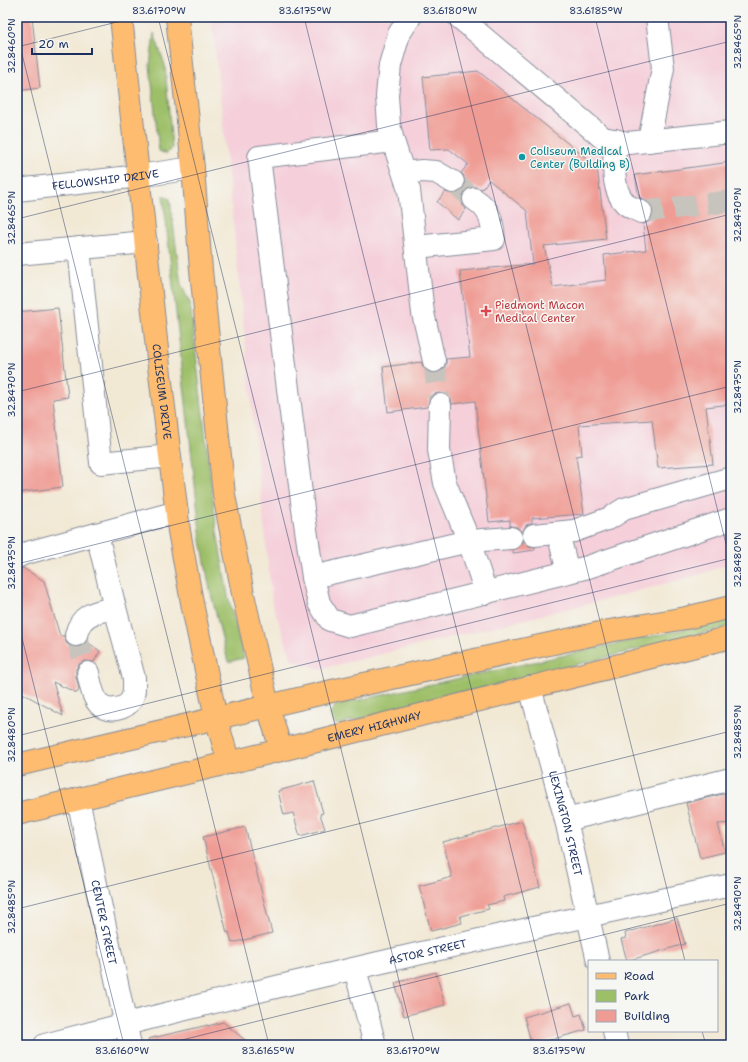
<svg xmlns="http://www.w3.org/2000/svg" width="748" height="1062" font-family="'Shantell Sans',sans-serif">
<rect width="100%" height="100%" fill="#f6f6f2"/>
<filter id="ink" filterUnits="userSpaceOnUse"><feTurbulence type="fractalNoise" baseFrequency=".025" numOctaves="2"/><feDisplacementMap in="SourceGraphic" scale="8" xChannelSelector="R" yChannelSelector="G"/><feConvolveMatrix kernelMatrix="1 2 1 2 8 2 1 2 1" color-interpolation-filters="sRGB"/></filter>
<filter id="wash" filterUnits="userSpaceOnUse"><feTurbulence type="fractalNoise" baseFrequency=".012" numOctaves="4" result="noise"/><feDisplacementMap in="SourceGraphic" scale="16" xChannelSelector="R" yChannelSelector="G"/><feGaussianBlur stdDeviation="0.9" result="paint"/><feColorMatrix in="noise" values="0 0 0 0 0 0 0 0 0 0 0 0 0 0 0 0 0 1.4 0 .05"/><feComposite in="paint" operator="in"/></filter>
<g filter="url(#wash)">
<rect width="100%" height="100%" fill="#f2e9d5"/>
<path fill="#f5cfda" d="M211 17H731V563L698 575 596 602 320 669 292 660 272 603 216 58Z"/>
<path fill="#9dbf68" stroke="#5c7763" d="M154 33 165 65 172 148 166 154 159 151 150 65Z
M163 195 170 199 181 284 190 303 216 525 228 596 244 658 228 662 210 590 201 540Z
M731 619V626L335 725 330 714 336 705Z"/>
<g id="blocks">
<path fill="#ef9c94" d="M17 17H32L40 88 17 91Z
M478 71 597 167 606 239 544 246 553 287 606 280 604 255 646 250 643 224 648 222 652 218 653 211 651 205 647 201 639 197 635 175 731 162V404L706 407 713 464 658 468 652 420 579 425 582 455 576 456 584 514 532 518V523L526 525 522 533 517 527 510 526V520L489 522 475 401 452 404 451 399 447 395 440 393 434 394 430 398 427 407 388 412 383 367 421 362 425 370 431 373H436L443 370 446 365V359L470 357 460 271 533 264 527 211 489 180 482 189 475 187H469L464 191 462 198V204L466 209 458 220 437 202 445 192 453 194 459 193 464 189 465 182 464 176 461 173 468 164 449 149 430 150 423 77Z
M58 308 68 397 53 399 63 487 17 493V312Z
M523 540 529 546 535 547V550L513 553V550L518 548 522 544Z
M23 568 44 581 60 636H64L67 644 73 647H78L84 644 86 641 100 651 94 662 85 661 79 664 76 669V676L79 690 77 693 53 682 63 716 17 690V569Z
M314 781 323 813 320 814 325 829 300 836 293 813 284 815 278 791Z
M731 792V823L718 824 725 852 700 858 686 803Z
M522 821 540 887 503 897 504 901 487 905 489 909 460 916 462 923 431 931 419 886 452 877 443 842Z
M245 827 272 933 232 943 229 932 227 933 203 837Z
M677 918 685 944 627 961 621 939 626 938 625 933Z
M436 972 445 1005 404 1016 395 983Z
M571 1003 575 1016 581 1014 586 1030 532 1045 524 1017Z
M223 1022 251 1045H149L148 1039 208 1025V1026Z"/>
</g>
</g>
<g filter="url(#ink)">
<use href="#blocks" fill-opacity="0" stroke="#868c9a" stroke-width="1"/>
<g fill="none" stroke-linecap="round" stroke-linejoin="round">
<path stroke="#c7c4bd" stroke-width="22" stroke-dasharray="22 11" stroke-linecap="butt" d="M453 182 474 199
M641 212 731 201
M434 361 440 405
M76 635 88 673"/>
<defs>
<g id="minor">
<path d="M410 17 399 34 390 65 387 96 389 125 393 141 409 190 423 313 434 361"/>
<path d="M459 17 603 138 628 143 731 132"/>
<path d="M615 140C615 160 610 188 625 203 628 207 636 209 641 212"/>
<path d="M393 141 259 157 303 509 313 577 319 603 330 620 350 626 588 567 731 519"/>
<path d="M649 141 663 68 657 17"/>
<path d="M404 173 422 171 436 172 453 182"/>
<path id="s1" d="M17 190 139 176 193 168"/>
<path d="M416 247 494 239C492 221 491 210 474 199"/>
<path d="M79 248 101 463 170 456"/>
<path d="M17 254 146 242"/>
<path d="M440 405 439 450 445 483 469 541 511 538"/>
<path d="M558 533 568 572"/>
<path d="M534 535 574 531 610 518 624 509 731 478"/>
<path d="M17 557 23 554 177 512"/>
<path d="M313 577 469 541 486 593"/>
<path d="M76 635C81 613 96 612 115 608"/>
<path d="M88 673C91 685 92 697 100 705 108 713 126 709 131 700 135 694 134 685 134 678L115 608 97 534"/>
<path id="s2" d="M530 687 566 820 598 961"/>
<path id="s3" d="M78 799 130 1045"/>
<path d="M566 820 731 779"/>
<path d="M355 969 375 1045"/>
<path d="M614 1031 617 1045"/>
<path id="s4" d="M45 1045C272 985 502 934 731 885"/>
</g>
<g id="major">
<path id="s5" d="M121 17 158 358 179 531 193 608 216 718 229 763"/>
<path d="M177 17 193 168 201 270 224 495 243 594 268 706 281 750"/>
</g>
<g id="highway">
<path d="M17 765 332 691 609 631 686 618 731 607"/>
<path id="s6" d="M17 814 281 750 731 637"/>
</g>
</defs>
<use href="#minor" stroke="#868c9a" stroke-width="24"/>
<use href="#major" stroke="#868c9a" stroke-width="24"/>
<use href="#highway" stroke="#868c9a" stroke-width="24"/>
<use href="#minor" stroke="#fff" stroke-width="22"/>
<use href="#major" stroke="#fdbc70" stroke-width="22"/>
<use href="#highway" stroke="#fdbc70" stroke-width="22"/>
</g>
</g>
<path fill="none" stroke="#1b2f5e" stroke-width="1" stroke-opacity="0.45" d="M158 17 415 1045M304 17 560 1045M449 17 685 961M595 17 731 564M17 34 269 1045M17 47 137 17M17 219 731 41M17 392 731 214M17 564 731 386M17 618 124 1045M17 736 731 558M17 909 731 731M702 1031 706 1045M162 1045 731 903"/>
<circle fill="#0f9aa8" stroke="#f6f6f2" stroke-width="1.5" cx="522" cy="157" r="4"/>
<path fill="#e0444e" stroke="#f6f6f2" stroke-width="1.5" d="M484 305h4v4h4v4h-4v4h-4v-4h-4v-4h4z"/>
<g text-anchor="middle" stroke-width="3" stroke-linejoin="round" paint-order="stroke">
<g font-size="11" fill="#0d838f" stroke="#f6f6f2" text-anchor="start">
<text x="530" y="155">Coliseum Medical<tspan x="530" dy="13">Center (Building B)</tspan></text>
</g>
<g font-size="11" fill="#1b2f5e" stroke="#f6f6f2">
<text dy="4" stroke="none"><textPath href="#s1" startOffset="89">FELLOWSHIP DRIVE</textPath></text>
<text dy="4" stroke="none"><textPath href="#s5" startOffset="377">COLISEUM DRIVE</textPath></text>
<text dy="4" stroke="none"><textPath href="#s6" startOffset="368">EMERY HIGHWAY</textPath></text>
<text dy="4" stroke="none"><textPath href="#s2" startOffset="141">LEXINGTON STREET</textPath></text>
<text dy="4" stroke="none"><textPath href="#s3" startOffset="126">CENTER STREET</textPath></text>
<text dy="4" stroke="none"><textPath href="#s4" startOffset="394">ASTOR STREET</textPath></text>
</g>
<g font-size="11" fill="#be3a42" stroke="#f6f6f2" text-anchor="start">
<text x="495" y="309">Piedmont Macon<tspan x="495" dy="13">Medical Center</tspan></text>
</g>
</g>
<rect width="748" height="1062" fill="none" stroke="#f6f6f2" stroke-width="44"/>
<rect x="588" y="960" width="130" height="72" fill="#f6f6f2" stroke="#9ea6b7"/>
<rect x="596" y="973" width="20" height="6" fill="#fdbc70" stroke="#9ea6b7"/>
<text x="624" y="980" font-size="12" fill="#1b2f5e">Road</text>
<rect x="596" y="990" width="20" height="12" fill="#9dbf68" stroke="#9ea6b7"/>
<text x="624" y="1000" font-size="12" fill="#1b2f5e">Park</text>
<rect x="596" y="1010" width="20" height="12" fill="#ef9c94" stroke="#9ea6b7"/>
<text x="624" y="1020" font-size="12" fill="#1b2f5e">Building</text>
<path d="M32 48v6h60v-6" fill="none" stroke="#1b2f5e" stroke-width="2"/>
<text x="38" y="48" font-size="12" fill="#1b2f5e" stroke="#f6f6f2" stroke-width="3" paint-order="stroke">20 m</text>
<rect x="22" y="22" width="704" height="1018" fill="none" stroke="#1b2f5e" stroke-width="1.5"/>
<g font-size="10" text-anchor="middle" fill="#1b2f5e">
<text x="159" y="14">83.6170°W</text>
<text x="305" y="14">83.6175°W</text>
<text x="450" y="14">83.6180°W</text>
<text x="596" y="14">83.6185°W</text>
<text transform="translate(737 42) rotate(-90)" y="4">32.8465°N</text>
<text transform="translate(11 46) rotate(-90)" y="4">32.8460°N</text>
<text transform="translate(737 215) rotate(-90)" y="4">32.8470°N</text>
<text transform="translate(11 218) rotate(-90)" y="4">32.8465°N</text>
<text transform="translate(737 387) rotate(-90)" y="4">32.8475°N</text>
<text transform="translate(11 390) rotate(-90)" y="4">32.8470°N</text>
<text transform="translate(737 560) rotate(-90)" y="4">32.8480°N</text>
<text transform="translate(11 563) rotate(-90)" y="4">32.8475°N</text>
<text transform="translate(737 732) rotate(-90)" y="4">32.8485°N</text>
<text transform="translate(11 735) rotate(-90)" y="4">32.8480°N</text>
<text transform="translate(737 904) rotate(-90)" y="4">32.8490°N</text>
<text transform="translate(11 907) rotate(-90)" y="4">32.8485°N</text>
<text x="122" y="1054">83.6160°W</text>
<text x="268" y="1054">83.6165°W</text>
<text x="413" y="1054">83.6170°W</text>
<text x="559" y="1054">83.6175°W</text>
</g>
</svg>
